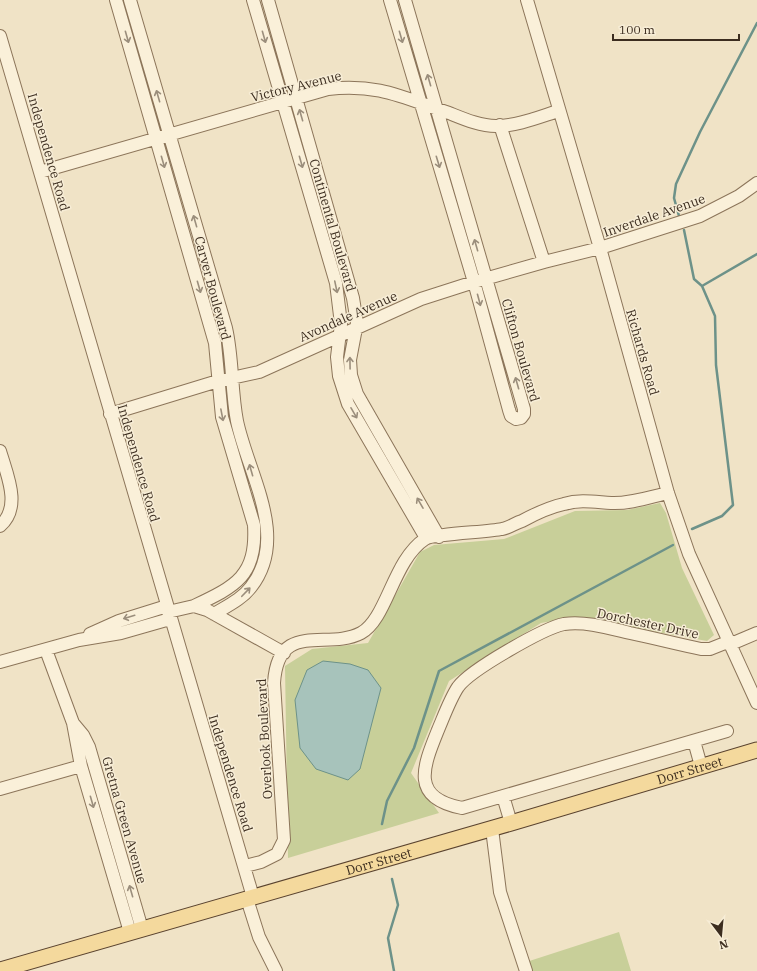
<svg xmlns="http://www.w3.org/2000/svg" width="757" height="971" font-family="'IBM Plex Serif',serif">
<rect width="100%" height="100%" fill="#f0e3c6"/>
<path fill="#c8cf99" d="M660 503 666 513 682 568 714 635 707 641 575 617 541 623 449 681 411 773 439 813 288 858 285 666 312 649 368 643 420 552 434 545 504 539 575 511 627 510Z
M619 932 631 971H519L517 965Z"/>
<path fill="#a7c3bb" stroke="#6d9289" d="M323 661 350 664 368 670 381 688 360 769 348 780 316 769 300 748 295 700 307 670Z"/>
<g fill="none" stroke-linecap="round" stroke-linejoin="round">
<path stroke="#6d9289" stroke-width="2.5" d="M679 216 674 198 676 184 700 132 757 23
M684 230 694 279 702 286
M692 529 722 516 733 505 716 365 715 316 702 286 757 254
M382 824 387 801 414 748 439 671 673 545
M392 879 398 905 388 938 394 971"/>
<defs>
<path id="minor" d="M116 0 215 343 222 417 254 525C257 576 236 586 194 606
M130 0 226 328C233 358 231 390 237 421 248 474 290 537 251 587 242 599 227 606 214 614
M253 0 336 283 341 324 337 357 339 376 348 404 426 538
M268 0 353 298 357 323 350 360 351 375 357 394 439 537
M390 0 474 282 509 410 511 416 516 419 521 418 524 414V409L405 0
M527 0 600 248 668 493 689 554 757 703
M0 36 253 897
M500 125 544 262
M40 172 328 89C377 83 404 98 449 113 464 119 480 126 496 126 517 126 539 117 558 111
M110 414 218 381 259 372 421 299 474 282 544 262 600 248 700 216 739 196 757 183
M0 451C7 475 22 507 0 526
M168 612 194 606 207 610 284 653
M90 634 119 621 167 606
M731 644 757 633
M46 650 73 723 81 766 130 932
M0 662 79 640 121 633 170 619
M73 723 83 735 89 747 142 929
M727 731 462 808C410 798 423 767 438 730 444 716 450 699 458 687 470 670 544 628 564 624 586 621 609 628 630 633 654 638 677 644 701 649H710L730 641
M694 741 701 766
M0 789 81 766
M503 796 511 823
M492 829 500 892 526 971
M245 866 261 862 277 854 284 840 274 683C278 619 327 651 361 633 387 619 393 560 425 539 432 534 488 532 502 529 509 528 515 523 522 521 535 514 550 507 564 504 580 499 595 502 611 503 630 504 650 497 668 493
M247 899 259 937 276 971"/>
<g id="major">
<path id="s1" d="M0 970 511 823 757 750"/>
</g>
</defs>
<use href="#minor" stroke="#8c755a" stroke-width="14"/>
<use href="#major" stroke="#5a432f" stroke-width="17"/>
<use href="#minor" stroke="#faf0d9" stroke-width="12"/>
<use href="#major" stroke="#f4d99d" stroke-width="15"/>
</g>
<defs><path id="oneway-shaft" d="M-6 0H5M1.5-3L5.5 0L1.5 3" fill="none" stroke-width="1.6" stroke-linecap="round" stroke-linejoin="round"/></defs>
<g stroke="#9b8e7c">
<use href="#oneway-shaft" transform="translate(127 37) rotate(74)"/>
<use href="#oneway-shaft" transform="translate(264 37) rotate(74)"/>
<use href="#oneway-shaft" transform="translate(401 37) rotate(74)"/>
<use href="#oneway-shaft" transform="translate(429 80) rotate(-106)"/>
<use href="#oneway-shaft" transform="translate(158 96) rotate(-106)"/>
<use href="#oneway-shaft" transform="translate(301 115) rotate(-106)"/>
<use href="#oneway-shaft" transform="translate(163 162) rotate(74)"/>
<use href="#oneway-shaft" transform="translate(301 162) rotate(74)"/>
<use href="#oneway-shaft" transform="translate(438 162) rotate(73)"/>
<use href="#oneway-shaft" transform="translate(195 221) rotate(-106)"/>
<use href="#oneway-shaft" transform="translate(476 245) rotate(-106)"/>
<use href="#oneway-shaft" transform="translate(199 287) rotate(74)"/>
<use href="#oneway-shaft" transform="translate(336 287) rotate(78)"/>
<use href="#oneway-shaft" transform="translate(479 300) rotate(75)"/>
<use href="#oneway-shaft" transform="translate(350 363) rotate(-91)"/>
<use href="#oneway-shaft" transform="translate(517 383) rotate(-106)"/>
<use href="#oneway-shaft" transform="translate(354 413) rotate(60)"/>
<use href="#oneway-shaft" transform="translate(222 415) rotate(79)"/>
<use href="#oneway-shaft" transform="translate(251 470) rotate(-106)"/>
<use href="#oneway-shaft" transform="translate(420 503) rotate(-120)"/>
<use href="#oneway-shaft" transform="translate(246 592) rotate(-46)"/>
<use href="#oneway-shaft" transform="translate(129 617) rotate(163)"/>
<use href="#oneway-shaft" transform="translate(92 802) rotate(74)"/>
<use href="#oneway-shaft" transform="translate(131 891) rotate(-106)"/>
</g>
<g text-anchor="middle" stroke-width="3" stroke-linejoin="round" paint-order="stroke">
<g font-size="13" fill="#3c2d1f" stroke="#f7edd6">
<text transform="translate(296 86) rotate(-14)" y="5">Victory Avenue</text>
<text transform="translate(49 152) rotate(74)" y="5">Independence Road</text>
<text transform="translate(654 215) rotate(-19)" y="5">Inverdale Avenue</text>
<text transform="translate(333 225) rotate(74)" y="5">Continental Boulevard</text>
<text transform="translate(213 288) rotate(75)" y="5">Carver Boulevard</text>
<text transform="translate(348 316) rotate(-24)" y="5">Avondale Avenue</text>
<text transform="translate(521 350) rotate(74)" y="5">Clifton Boulevard</text>
<text transform="translate(643 352) rotate(74)" y="5">Richards Road</text>
<text transform="translate(139 463) rotate(74)" y="5">Independence Road</text>
<text transform="translate(648 623) rotate(12)" y="5">Dorchester Drive</text>
<text transform="translate(264 739) rotate(-93)" y="5">Overlook Boulevard</text>
<text dy="5" stroke="none"><textPath href="#s1" startOffset="718">Dorr Street</textPath></text>
<text transform="translate(231 773) rotate(73)" y="5">Independence Road</text>
<text transform="translate(125 820) rotate(74)" y="5">Gretna Green Avenue</text>
<text dy="5" stroke="none"><textPath href="#s1" startOffset="394">Dorr Street</textPath></text>
</g>
</g>
<g transform="translate(721 935) rotate(164)" stroke="#f7edd6" stroke-width="3" paint-order="stroke">
<path d="M0-3L7 15L0 10L-7 15Z" fill="#3c2d1f"/>
<text y="-6" font-size="11" font-weight="bold" text-anchor="middle" fill="#3c2d1f">N</text>
</g>
<path d="M613 34v6h126v-6" fill="none" stroke="#3c2d1f" stroke-width="2"/>
<text x="619" y="34" font-size="12" fill="#3c2d1f" stroke="#f7edd6" stroke-width="3" paint-order="stroke">100 m</text>
</svg>
